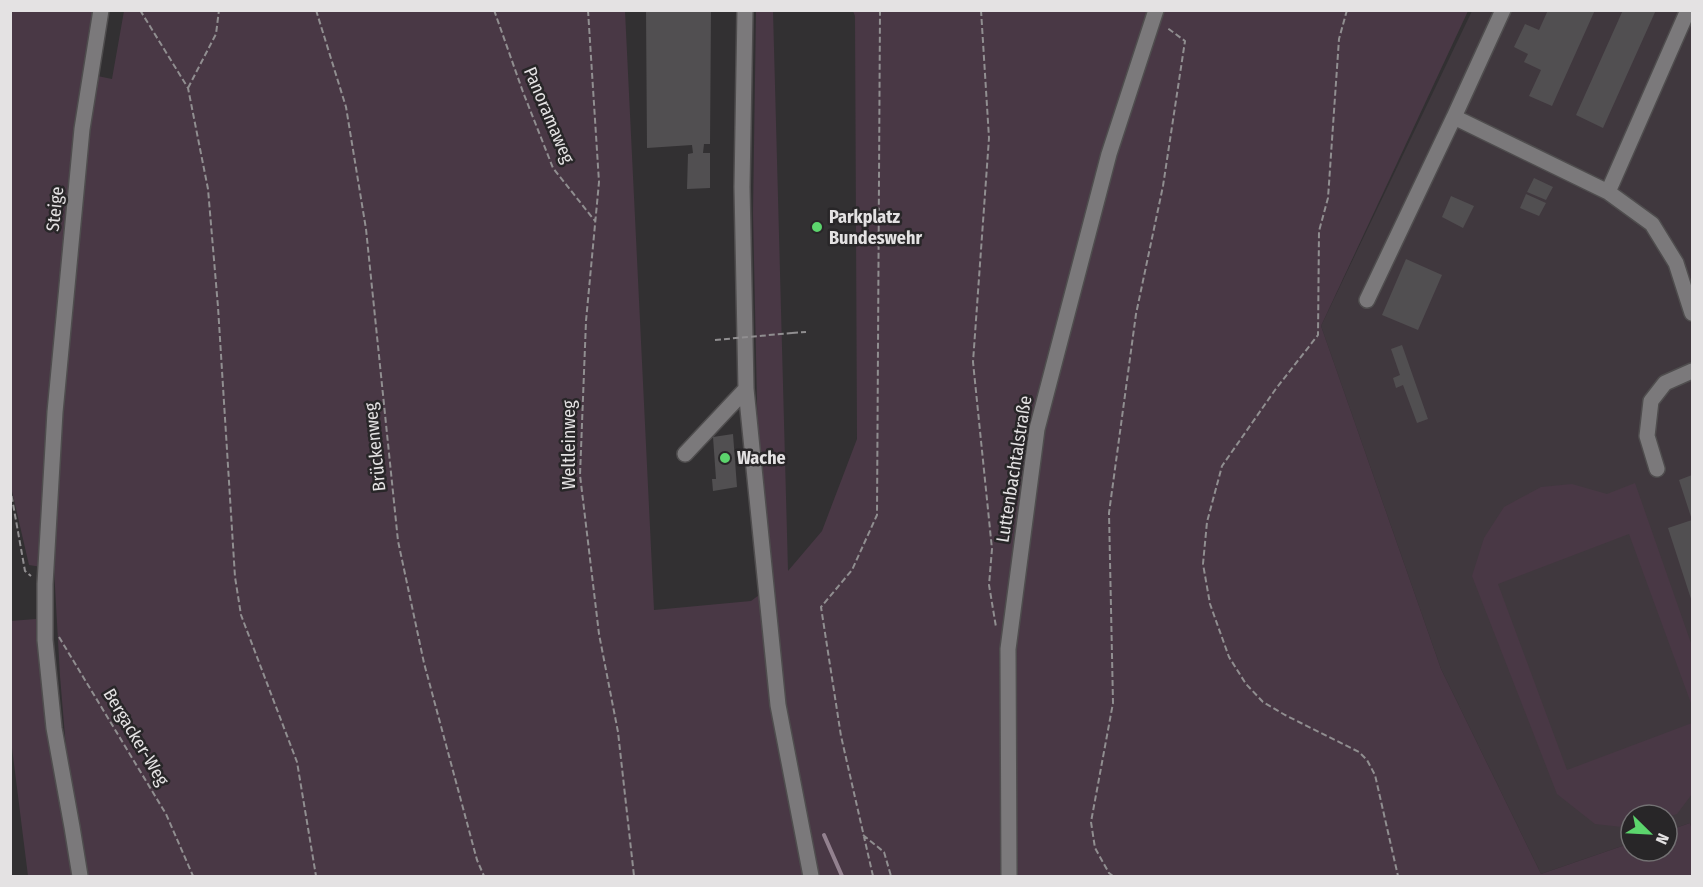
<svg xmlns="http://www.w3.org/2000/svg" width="1703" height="887" font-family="'Fira Sans Condensed',sans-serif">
<rect width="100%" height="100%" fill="#323032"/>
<path fill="#40383e" d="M1472 11H1692V830L1690 823 1667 831V815H1631V843L1541 874 1441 669 1321 326Z"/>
<path fill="#493845" d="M11 11H94L83 73 112 79 124 11H625L654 610 751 601 771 586 758 450 753 213 756 11H773L788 571 822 531 857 439 855 16 853 11H1468L1321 326 1441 669 1541 874 1631 843V851H1667V831L1690 823 1692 830V876H28L11 740 10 621 36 619 50 735 72 821 60 676 54 569 29 565 11 487Z
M1572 484 1607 494 1635 483 1692 646V706L1629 534 1498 584 1567 770 1692 723V794L1677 814 1667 817V815H1631V828L1595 824 1557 794 1472 576 1484 538 1504 507 1541 487Z"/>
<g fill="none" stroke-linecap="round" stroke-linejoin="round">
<path stroke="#93818f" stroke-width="4" d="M824 835 842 876"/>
</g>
<path fill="#514f51" d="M646 10H711L710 144H704L703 153H710V188L687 189 688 154 693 153 692 145 647 148Z
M1548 10H1595L1552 106 1529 96 1541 70 1524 62 1528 54 1514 47 1525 24 1539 30Z
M1623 10H1656L1603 128 1576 115Z
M1534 178 1553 187 1546 200 1527 192Z
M1526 194 1546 203 1539 216 1520 208Z
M1451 196 1474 206 1463 228 1442 217Z
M1406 259 1442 275 1418 330 1382 315Z
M1402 345 1428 419 1417 423 1403 385 1396 388 1393 378 1400 375 1391 349Z
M733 434 737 487 713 491 712 479H716L713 437Z
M1692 475V602L1668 528 1692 520 1679 480Z"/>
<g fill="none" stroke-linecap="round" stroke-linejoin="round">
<defs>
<path id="minor" d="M745 10 742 187 746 389 778 705 811 876
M1503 10 1454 117 1608 192 1652 224 1676 263 1692 313
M1608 192 1688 10
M1367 300 1454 117
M685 454 746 389
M1657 469 1647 436 1651 401 1665 383 1692 371
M80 876 72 827 54 728 45 640V584L55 412 82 129 101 10
M1009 876 1008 649 1037 429 1109 154 1156 10"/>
</defs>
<use href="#minor" stroke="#4f4d4e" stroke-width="18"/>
<path stroke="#908e90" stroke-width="2" stroke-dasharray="6 3" stroke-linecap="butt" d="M140 10 188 88 208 189 218 307 235 577 241 615 297 762 316 876
M316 10 346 107 366 229 398 541 424 663 477 860 484 876
M494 10 523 92 553 168 595 221
M588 10 599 182 586 321 580 475 599 634 618 732 634 876
M981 10 989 138 973 362 992 549 989 585 996 627
M1347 10 1339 39 1328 198 1319 231 1318 335 1275 390 1222 466 1207 522 1203 564 1210 604 1229 657 1246 684 1263 702 1285 715 1359 752 1367 760 1375 775 1398 876
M188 88 216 34 219 10
M792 333 806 332
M10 487 25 571 31 576
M59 637 166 814 193 876
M863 835 884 852 891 876
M873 876 841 736 821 607 852 570 877 515 880 10
M1113 876 1109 873 1095 848 1091 822 1113 703 1109 513 1136 314 1163 186 1185 41 1166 27"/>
<use href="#minor" stroke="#7b797b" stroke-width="15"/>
<path stroke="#908e90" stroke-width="2" stroke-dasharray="6 3" stroke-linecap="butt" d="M715 340 792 333"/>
</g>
<g fill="#5cd56d" stroke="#282628" stroke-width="2">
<circle cx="817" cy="227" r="6"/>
<circle cx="725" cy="458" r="6"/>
</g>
<g text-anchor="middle" stroke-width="5" stroke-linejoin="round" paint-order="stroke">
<g font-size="18" fill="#e4e2e3" stroke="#282628">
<text transform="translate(549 115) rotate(67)" y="6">Panoramaweg</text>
<text transform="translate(55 209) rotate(-84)" y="6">Steige</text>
<text transform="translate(569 445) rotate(-90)" y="6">Weltleinweg</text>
<text transform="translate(375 447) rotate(-96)" y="6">Brückenweg</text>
<text transform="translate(1014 469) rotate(-81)" y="6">Luttenbachtalstraße</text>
<text transform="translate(136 737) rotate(59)" y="6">Bergacker-Weg</text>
</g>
<g font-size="18" font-weight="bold" fill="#e4e2e3" stroke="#282628" text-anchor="start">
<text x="829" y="223">Parkplatz<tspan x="829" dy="21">Bundeswehr</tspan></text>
<text x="737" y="464">Wache</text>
</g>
</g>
<rect width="1703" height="887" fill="none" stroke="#e4e2e3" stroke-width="24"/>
<g transform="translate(1649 833) rotate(114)"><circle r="28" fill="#282628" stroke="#737173" stroke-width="1.5"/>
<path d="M0-4.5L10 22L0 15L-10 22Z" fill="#5cd56d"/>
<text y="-9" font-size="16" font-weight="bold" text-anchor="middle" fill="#e4e2e3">N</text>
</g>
</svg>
